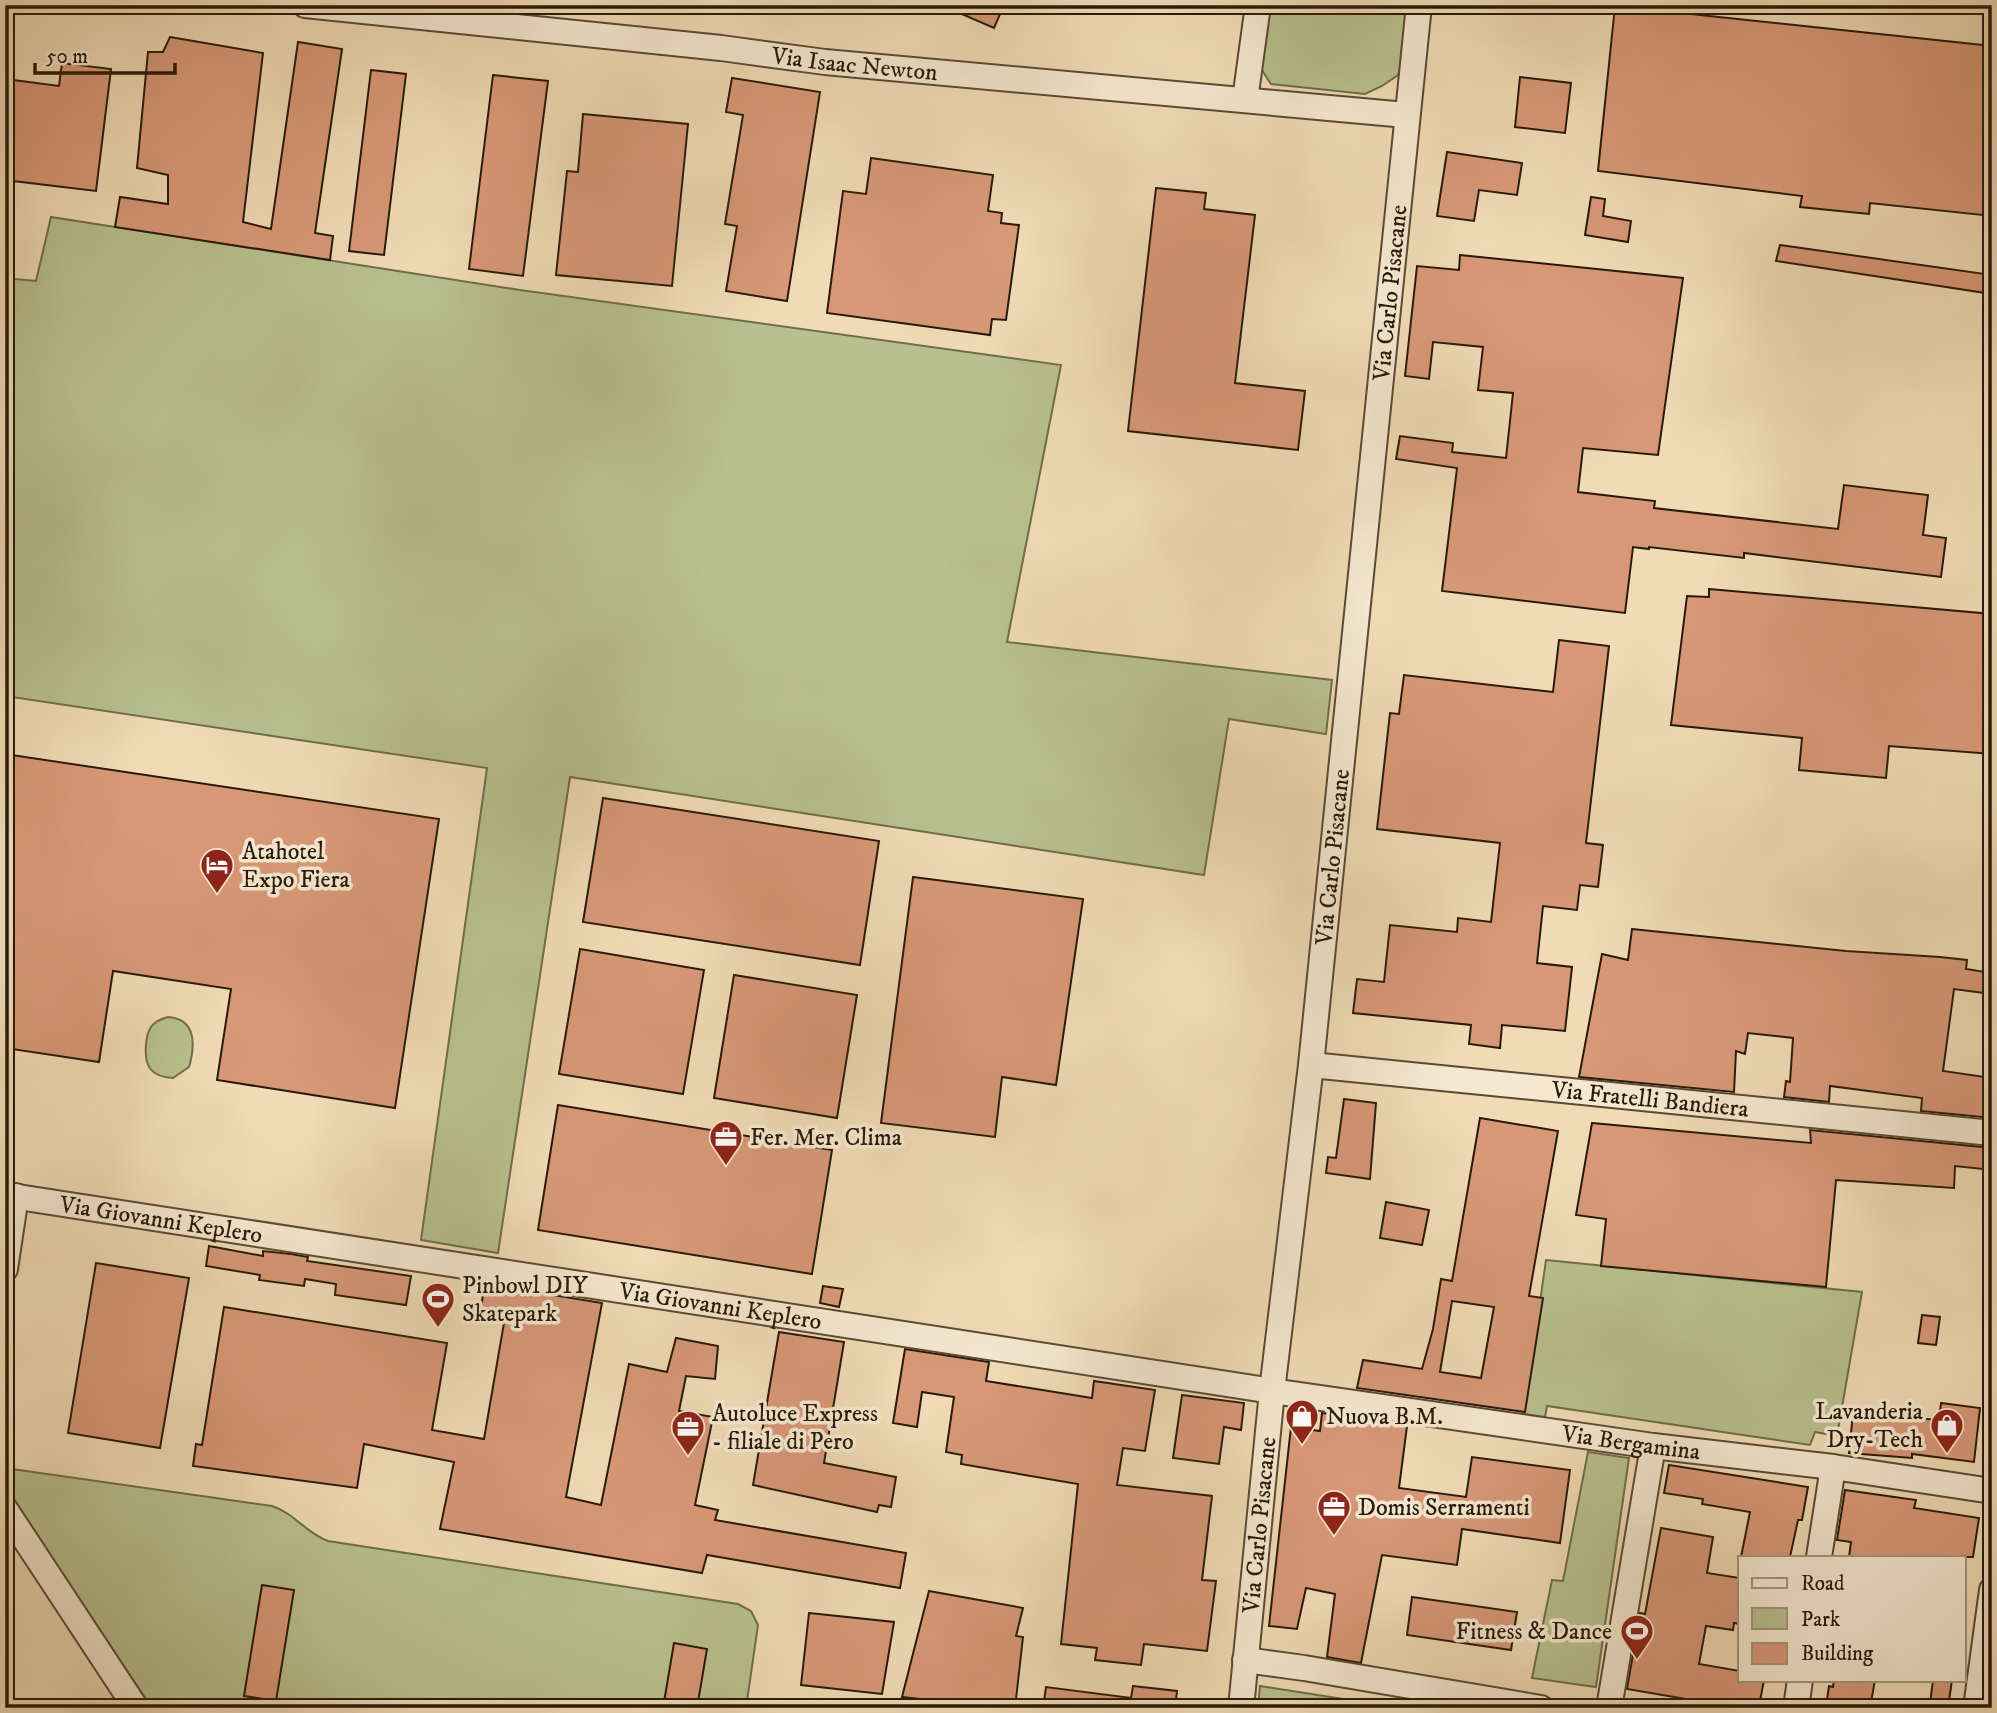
<svg xmlns="http://www.w3.org/2000/svg" width="1997" height="1713" font-family="'IM FELL DW Pica',serif">
<rect width="100%" height="100%" fill="#f0dbb6"/>
<filter id="stains"><feTurbulence type="fractalNoise" baseFrequency=".00286" numOctaves="4"/><feColorMatrix values="0 0 0 0 .2 0 0 0 0 .09 0 0 0 0 .02 0 0 0 .5 -.17"/></filter>
<radialGradient id="worn" r=".72"><stop offset=".6" stop-color="#630" stop-opacity="0"/><stop offset="1" stop-color="#630" stop-opacity=".3"/></radialGradient>
<path fill="#b8c08f" stroke="#706d4c" stroke-width="2" d="M1268 5H1407L1404 62 1398 75 1382 86 1365 94 1271 84 1260 67Z
M51 217 520 290 1061 365 1007 642 1332 680 1326 734 1229 719 1204 875 570 777 498 1253 421 1240 487 768 5 696V278L36 281Z
M168 1017C197 1019 195 1046 189 1067L173 1078C151 1077 144 1066 146 1045 147 1029 152 1021 168 1017Z
M1546 1260 1862 1292 1837 1436 1815 1432 1810 1445 1547 1406 1545 1417 1524 1414Z
M1588 1452 1629 1458 1596 1687 1532 1678 1552 1580 1563 1581Z
M5 1468 272 1506C294 1513 306 1533 328 1541L738 1604 751 1611 758 1625 746 1708H136L5 1509Z
M1260 1686 1400 1708H1258Z"/>
<path fill="#d89878" stroke="#281a09" stroke-width="2" fill-rule="evenodd" d="M941 5H1004L994 28Z
M1615 6 1992 46V216L1870 203 1869 214 1800 207 1802 196 1598 171Z
M170 37 263 53 243 222 271 229 298 42 342 49 315 233 333 236 330 260 115 227 120 197 168 204V175L137 168 148 52H163Z
M62 63 111 69 96 191 5 180V79L59 86Z
M371 70 406 74 384 255 349 251Z
M493 75 548 81 523 276 469 269Z
M1520 77 1571 83 1565 133 1515 127Z
M732 78 820 92 787 301 726 291 737 226 725 224 743 115 726 112Z
M583 114 688 124 672 286 556 275 567 171 578 172Z
M1447 152 1522 163 1517 195 1479 190 1474 221 1437 216Z
M871 158 993 175 988 211 1002 213 1001 223 1019 225 1006 320 992 319 990 335 827 313 843 191 866 194Z
M1156 188 1206 193 1204 209 1255 215 1235 383 1305 391 1298 450 1128 431Z
M1591 197 1605 199 1603 216 1631 221 1628 242 1585 235Z
M1780 245 1992 275V294L1776 261Z
M1460 255 1683 278 1658 455 1583 448 1578 492 1655 501 1654 508 1838 529 1844 485 1928 495 1923 535 1946 538 1941 577 1744 553V558L1649 547V549L1633 547 1625 613 1442 591 1457 468 1396 459 1400 436 1453 443 1452 452 1506 458 1513 393 1478 390 1483 347 1433 342 1429 379 1405 376 1417 266 1459 270Z
M1709 589 1992 614V754L1889 746 1886 778 1799 770 1802 738 1671 725 1687 596 1709 597Z
M1559 640 1609 646 1586 843 1603 845 1598 887 1580 885 1577 910 1543 906 1537 963 1572 967 1565 1031 1502 1025 1500 1048 1469 1044 1471 1025 1353 1013 1357 979 1384 982 1390 925 1457 932 1458 918 1491 922 1500 843 1377 829 1390 713 1399 714 1404 675 1553 692Z
M5 754 439 819 395 1108 217 1080 231 989 113 971 99 1062 5 1048Z
M603 798 879 841 860 965 583 922Z
M913 877 1083 899 1056 1085 1002 1077 995 1137 881 1123Z
M1632 929 1846 951 1940 957 1967 960 1966 969 1992 973V994L1954 989 1943 1071 1992 1078V1118L1921 1111 1922 1098 1830 1086 1829 1102 1784 1097 1786 1081 1790 1082 1793 1038 1748 1033 1745 1054 1736 1051 1734 1092 1579 1077 1602 954 1628 960Z
M580 949 704 970 683 1094 559 1074Z
M734 975 857 995 837 1118 714 1098Z
M1344 1099 1376 1103 1370 1179 1326 1173 1328 1157 1336 1158Z
M558 1105 832 1150 812 1274 538 1230Z
M1480 1118 1558 1131 1529 1296 1543 1298 1525 1412 1357 1388 1363 1360 1422 1369 1433 1329 1441 1279 1452 1281ZM1452 1301 1494 1307 1481 1378 1440 1372Z
M1592 1123 1811 1143 1810 1130 1992 1148V1170L1955 1166 1954 1188 1836 1180 1826 1287 1601 1266 1606 1219 1576 1215Z
M1386 1202 1429 1210 1422 1245 1380 1238Z
M209 1246 263 1256V1251L291 1254 308 1257 307 1261 411 1276 406 1305 335 1295 336 1284 305 1279 304 1286 259 1280 260 1275 206 1266Z
M96 1263 189 1278 160 1448 68 1433Z
M485 1284 602 1303 566 1497 601 1505 629 1364 667 1372 676 1338 718 1346 715 1379 686 1376 679 1411 713 1417 695 1505 718 1510 715 1520 906 1553 900 1588 707 1555 702 1573 440 1529 454 1462 364 1444 357 1488 193 1466 196 1444 202 1445 224 1307 447 1343 432 1430 484 1439 505 1317 480 1312Z
M823 1286 843 1289 839 1307 820 1303Z
M1922 1315 1940 1317 1936 1345 1918 1343Z
M779 1332 844 1342 824 1463 896 1477 891 1507 879 1505 877 1512 753 1485Z
M905 1349 989 1362 986 1381 1092 1398 1094 1381 1155 1390 1145 1451 1123 1448 1117 1485 1212 1496 1202 1580 1216 1581 1207 1651 1144 1644 1141 1665 1095 1660 1097 1648 1061 1644 1078 1484 961 1464 962 1455 946 1452 954 1397 922 1392 917 1427 893 1423Z
M1182 1395 1244 1403 1241 1430 1224 1427 1219 1464 1173 1458Z
M1941 1403 1980 1408 1974 1462 1912 1454V1458L1849 1453 1853 1413 1939 1420Z
M1322 1413 1407 1426 1399 1488 1466 1497 1472 1457 1570 1470 1560 1543 1462 1529 1457 1565 1382 1555 1361 1663 1327 1657 1335 1594 1306 1588 1297 1629 1269 1626 1291 1427 1320 1431Z
M1669 1465 1808 1487 1802 1520H1798L1790 1557H1741L1750 1512 1702 1504 1703 1499 1664 1493Z
M1845 1490 1916 1500 1914 1508 1979 1518 1973 1557H1849L1851 1542 1837 1540Z
M1661 1528 1713 1537 1707 1573 1740 1578V1624L1734 1623 1733 1630 1706 1626 1699 1664 1740 1671V1680H1764L1760 1701 1747 1699 1746 1705 1734 1702 1733 1707 1627 1689 1640 1613 1645 1614Z
M262 1585 294 1590 276 1701 244 1696Z
M929 1591 1023 1608 1016 1636 1023 1637 1015 1708H936L937 1701 902 1697Z
M1412 1597 1517 1612 1511 1650 1407 1635Z
M809 1613 894 1622 882 1694 801 1685Z
M674 1643 707 1649 697 1708H663Z
M1834 1680H1875L1870 1708 1826 1706 1829 1686 1833 1687Z
M1933 1680H1952L1948 1708H1932L1933 1704H1930Z
M1133 1686 1177 1691 1175 1708H1043L1046 1687 1131 1698Z"/>
<g fill="none" stroke-linecap="round" stroke-linejoin="round">
<defs>
<g id="minor">
<path id="s1" d="M305 5 721 48 825 62 1406 115"/>
<path d="M1245 100 1258 5"/>
<path id="s2" d="M1311 1065 1992 1133"/>
<path id="s3" d="M5 1195 1272 1391 1653 1446 1833 1467 1992 1491"/>
<path d="M5 1269 16 1196"/>
<path d="M5 1509 136 1708"/>
<path d="M1819 1557 1833 1467"/>
<path d="M1245 1660 1304 1668 1541 1708"/>
<path id="s4" d="M1241 1708 1272 1391 1311 1065 1419 5"/>
<path d="M1609 1708 1653 1446"/>
<path d="M1796 1708 1800 1680"/>
<path d="M1976 1708 1992 1590"/>
</g>
</defs>
<use href="#minor" stroke="#5a4a34" stroke-width="28"/>
<use href="#minor" stroke="#f5e8d0" stroke-width="24"/>
</g>
<defs>
<symbol id="hotel-pin" viewBox="-11 -11 22 30"><path d="M0 17L-7.5 6A9.5 9.5 0 1 1 7.5 6Z" fill="#8f2418" stroke="#f5e8d0"/><path d="M-6-4.5h1.5V1H6V5H4.5V3h-9V5H-6ZM-4 0a1.8 1.8 0 1 1 3.6 0ZM.5 0V-2.5h3Q6-2.5 6 0Z" fill="#fff"/></symbol>
<symbol id="office-pin" viewBox="-11 -11 22 30"><path d="M0 17L-7.5 6A9.5 9.5 0 1 1 7.5 6Z" fill="#8f2418" stroke="#f5e8d0"/><path d="M-6-3h4V-5.5h4V-3h4V5H-6ZM-1-4.5V-3h2v-1.5ZM-6 0V1H6V0Z" fill="#fff"/></symbol>
<symbol id="stadium-pin" viewBox="-11 -11 22 30"><path d="M0 17L-7.5 6A9.5 9.5 0 1 1 7.5 6Z" fill="#8f2418" stroke="#f5e8d0"/><path d="M0-5a6.5 5 0 1 0 0 10a6.5 5 0 1 0 0-10ZM-3.5-1.8h7v3.6h-7Z" fill="#fff"/></symbol>
<symbol id="shop-pin" viewBox="-11 -11 22 30"><path d="M0 17L-7.5 6A9.5 9.5 0 1 1 7.5 6Z" fill="#8f2418" stroke="#f5e8d0"/><path d="M-5-2.5h2.3a2.7 3.5 0 0 1 5.4 0H5L5.5 6h-11ZM-1.5-2.5h3a1.5 2.3 0 0 0-3 0Z" fill="#fff"/></symbol>
</defs>
<g fill-rule="evenodd">
<use href="#hotel-pin" x="198" y="846" width="38" height="52"/>
<use href="#office-pin" x="707" y="1118" width="38" height="52"/>
<use href="#stadium-pin" x="419" y="1280" width="38" height="52"/>
<use href="#shop-pin" x="1283" y="1397" width="38" height="52"/>
<use href="#shop-pin" x="1928" y="1406" width="38" height="52"/>
<use href="#office-pin" x="669" y="1408" width="38" height="52"/>
<use href="#office-pin" x="1315" y="1488" width="38" height="52"/>
<use href="#stadium-pin" x="1618" y="1612" width="38" height="52"/>
</g>
<g text-anchor="middle" stroke-width="7" stroke-linejoin="round" paint-order="stroke">
<g font-size="24" fill="#281a09" stroke="#f5e8d0">
<text dy="8" stroke="none"><textPath href="#s1" startOffset="553">Via Isaac Newton</textPath></text>
<text dy="8" stroke="none"><textPath href="#s4" startOffset="1423">Via Carlo Pisacane</textPath></text>
<text dy="8" stroke="none"><textPath href="#s4" startOffset="856">Via Carlo Pisacane</textPath></text>
<text dy="8" stroke="none"><textPath href="#s2" startOffset="341">Via Fratelli Bandiera</textPath></text>
<text dy="8" stroke="none"><textPath href="#s3" startOffset="158">Via Giovanni Keplero</textPath></text>
<text dy="8" stroke="none"><textPath href="#s3" startOffset="724">Via Giovanni Keplero</textPath></text>
<text dy="8" stroke="none"><textPath href="#s3" startOffset="1645">Via Bergamina</textPath></text>
<text dy="8" stroke="none"><textPath href="#s4" startOffset="184">Via Carlo Pisacane</textPath></text>
</g>
<g font-size="24" fill="#281a09" stroke="#f5e8d0" text-anchor="start">
<text x="242" y="859">Atahotel<tspan x="242" dy="28">Expo Fiera</tspan></text>
<text x="750" y="1145">Fer. Mer. Clima</text>
<text x="462" y="1293">Pinbowl DIY<tspan x="462" dy="28">Skatepark</tspan></text>
<text x="1923" y="1419" text-anchor="end">Lavanderia<tspan x="1923" dy="28">Dry-Tech</tspan></text>
<text x="712" y="1421">Autoluce Express<tspan x="712" dy="28">- filiale di Pero</tspan></text>
<text x="1326" y="1424">Nuova B.M.</text>
<text x="1358" y="1515">Domis Serramenti</text>
<text x="1612" y="1639" text-anchor="end">Fitness &amp; Dance</text>
</g>
</g>
<rect width="1997" height="1713" fill="none" stroke="#f0dbb6" stroke-width="28"/>
<rect x="7" y="7" width="1983" height="1699" fill="none" stroke="#281a09" stroke-width="3.5"/>
<rect x="14" y="14" width="1969" height="1685" fill="none" stroke="#281a09" stroke-width="2"/>
<rect x="1738" y="1556" width="228" height="126" fill="#f5e8d0" stroke="#a39680" stroke-width="2"/>
<rect x="1752" y="1578" width="35" height="10" fill="#f5e8d0" stroke="#a39680" stroke-width="2"/>
<text x="1801" y="1590" font-size="21" fill="#281a09">Road</text>
<rect x="1752" y="1608" width="35" height="21" fill="#b8c08f" stroke="#a39680" stroke-width="2"/>
<text x="1801" y="1626" font-size="21" fill="#281a09">Park</text>
<rect x="1752" y="1643" width="35" height="21" fill="#d89878" stroke="#a39680" stroke-width="2"/>
<text x="1801" y="1660" font-size="21" fill="#281a09">Building</text>
<path d="M35 63v10h140v-10" fill="none" stroke="#281a09" stroke-width="3.5"/>
<text x="46" y="63" font-size="21" fill="#281a09" stroke="#f5e8d0" stroke-width="5" paint-order="stroke">50 m</text>
<rect width="100%" height="100%" filter="url(#stains)"/>
<rect width="100%" height="100%" fill="url(#worn)"/>
</svg>
